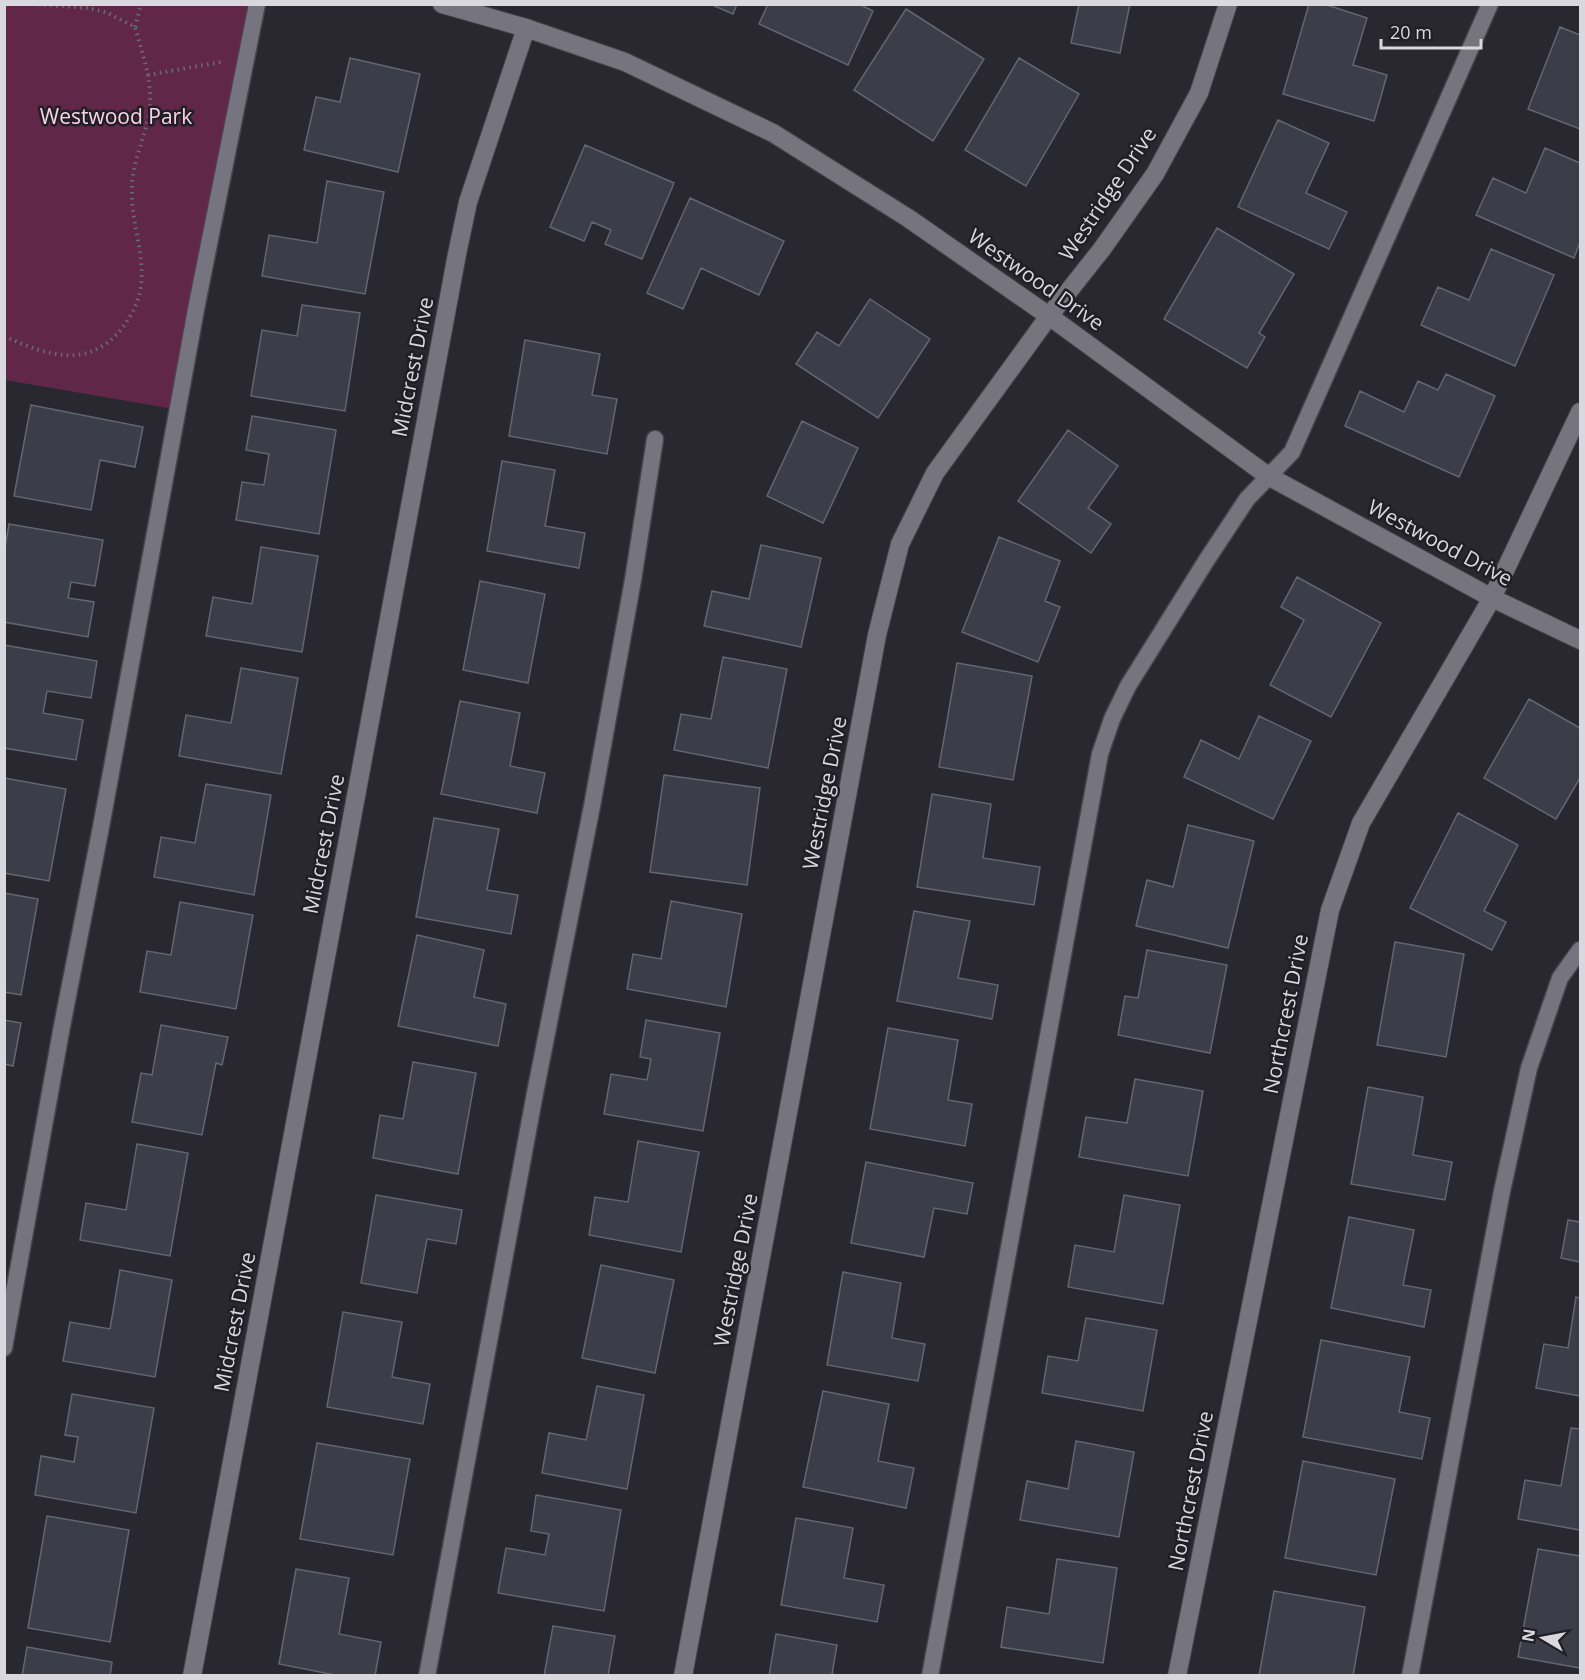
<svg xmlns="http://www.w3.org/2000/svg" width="1585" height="1680" font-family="'Open Sans',sans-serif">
<rect width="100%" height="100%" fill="#292831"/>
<path fill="#602749" d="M5 5H249L174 409 5 380Z"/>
<path fill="#3b3e48" stroke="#626670" stroke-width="1.5" d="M710 4H737L733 14Z
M768 4H859L873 11 848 65 759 24Z
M1079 4H1130L1120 53 1071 43Z
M1309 4H1324L1367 18 1353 65 1387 75 1374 121 1283 94Z
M906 9 984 59 933 141 854 90Z
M1560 27 1580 35V129L1528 109Z
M350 58 420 74 398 172 304 150 316 97 340 102Z
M1019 58 1079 94 1026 186 965 150Z
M1278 120 1329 143 1306 193 1347 212 1329 249 1238 207Z
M585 145 674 183 642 259 605 244 611 230 592 222 584 241 550 227Z
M1545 148 1580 163V242L1574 258 1476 215 1493 178 1526 193Z
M327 181 384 192 365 294 262 276 269 235 317 243Z
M690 198 784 241 759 295 701 268 683 309 647 293Z
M1217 228 1294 274 1259 333 1265 337 1247 368 1164 319Z
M1491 249 1554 275 1515 366 1421 325 1438 287 1469 300Z
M870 299 930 339 878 418 796 364 817 332 839 346Z
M302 305 360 313 345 411 251 396 262 330 297 336Z
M525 340 600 354 592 395 617 399 607 454 509 436Z
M1446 374 1495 396 1459 477 1345 426 1360 391 1404 412 1418 381 1438 390Z
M31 405 143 427 135 467 100 460 91 510 14 496Z
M252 416 336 430 319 534 236 520 242 482 264 485 269 454 246 450Z
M802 421 858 448 823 523 767 496Z
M1068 430 1118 466 1088 508 1111 524 1091 553 1018 501Z
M502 461 555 470 545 526 585 533 579 568 487 551Z
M9 524 103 540 95 586 71 582 68 598 94 602 88 637 4 622V553Z
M999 537 1060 561 1045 601 1060 607 1038 662 962 632Z
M761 545 821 558 801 647 704 626 712 591 749 599Z
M261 547 318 556 302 652 206 636 213 597 252 604Z
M1297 577 1381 623 1331 717 1270 685 1304 620 1281 607Z
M480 581 545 594 528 683 463 670Z
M4 645 97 661 91 698 47 691 43 713 83 720 76 760 4 748Z
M723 657 787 669 768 768 674 750 681 714 711 719Z
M957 663 1032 676 1013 780 939 767Z
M241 668 298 678 281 774 179 756 186 715 231 723Z
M1529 699 1580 728V778L1556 819 1484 778Z
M460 701 520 713 510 766 545 773 537 813 441 794Z
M1259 716 1311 741 1273 819 1184 777 1201 740 1239 759Z
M664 775 760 788 747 885 650 872Z
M4 778 66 789 49 881 4 873Z
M206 784 271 795 254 895 154 877 161 837 195 843Z
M932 794 991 804 983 858 1040 867 1034 905 917 887Z
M1458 813 1518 845 1484 911 1506 922 1492 950 1410 908Z
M434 818 499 829 487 890 518 895 511 934 416 917Z
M1188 825 1254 841 1228 948 1136 926 1147 880 1173 887Z
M4 893 38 899 21 995 4 992Z
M671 901 742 914 726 1007 627 989 633 954 661 959Z
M180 902 253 915 236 1009 140 992 147 951 171 955Z
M914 911 970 921 958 978 998 985 992 1019 897 1001Z
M417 935 484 950 474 997 506 1004 498 1046 398 1026Z
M1395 942 1464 954 1446 1057 1377 1045Z
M1147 950 1227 965 1210 1053 1118 1035 1125 996 1138 998Z
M4 1020 21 1023 13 1066 4 1064Z
M646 1020 720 1033 703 1131 604 1114 611 1074 647 1080 651 1059 640 1057Z
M161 1025 228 1037 222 1065 216 1063 202 1135 132 1122 141 1073 152 1075Z
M888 1028 958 1040 948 1100 972 1104 965 1146 870 1129Z
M413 1062 476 1073 458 1174 373 1158 380 1115 403 1119Z
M1135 1079 1203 1091 1188 1176 1079 1157 1086 1117 1127 1123Z
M1368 1087 1423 1097 1413 1155 1452 1162 1445 1200 1351 1184Z
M638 1141 699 1152 681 1252 589 1235 595 1197 628 1202Z
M137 1144 188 1153 170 1256 80 1240 86 1203 126 1210Z
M866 1162 973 1183 967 1214 934 1208 924 1257 851 1243Z
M376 1195 462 1210 456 1244 427 1239 417 1293 361 1283Z
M1124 1195 1180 1205 1163 1304 1068 1287 1075 1245 1114 1252Z
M1349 1217 1414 1230 1403 1285 1431 1290 1424 1327 1331 1308Z
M1568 1220 1580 1222V1262L1561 1258Z
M601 1265 674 1280 655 1373 582 1358Z
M120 1270 172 1280 155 1377 63 1361 70 1322 110 1329Z
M843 1272 901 1283 892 1338 925 1344 918 1381 827 1365Z
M1576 1297 1580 1298V1396L1536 1388 1544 1344 1568 1348Z
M343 1312 402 1322 392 1377 430 1384 423 1424 327 1407Z
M1086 1318 1157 1330 1143 1411 1042 1393 1048 1356 1078 1361Z
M1321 1340 1410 1357 1399 1412 1430 1418 1422 1459 1303 1437Z
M597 1386 644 1395 627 1489 542 1473 549 1433 586 1440Z
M823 1391 889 1404 878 1461 914 1468 906 1508 803 1487Z
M72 1394 154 1408 136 1513 35 1495 41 1456 74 1462 78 1437 65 1435Z
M1571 1428 1580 1429V1530L1518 1519 1525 1480 1561 1486Z
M1076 1441 1134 1452 1119 1537 1020 1520 1027 1481 1068 1489Z
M317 1443 410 1459 393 1555 300 1539Z
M1303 1461 1395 1479 1376 1575 1285 1558Z
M536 1495 621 1510 604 1611 498 1593 506 1548 545 1555 549 1534 531 1531Z
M47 1516 129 1530 110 1642 28 1628Z
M796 1518 853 1528 844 1578 884 1585 877 1622 781 1605Z
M1538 1549 1580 1556V1668L1518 1657Z
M1057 1559 1117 1568 1103 1663 1001 1647 1007 1607 1049 1614Z
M296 1569 349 1578 339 1634 381 1642 375 1676H340L279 1664Z
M1274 1591 1365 1607 1353 1676H1259Z
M553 1626 615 1636 608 1676H544Z
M776 1634 837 1645 832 1674 842 1676H769Z
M27 1647 112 1662 110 1676H22Z"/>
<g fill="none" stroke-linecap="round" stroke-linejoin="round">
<defs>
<path id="service" d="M4 1348 62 1026 101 827 197 304 257 4
M427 1676 535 1093 592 806 633 580 655 439
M930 1676 1100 754 1112 719 1128 686 1206 561 1247 499 1292 452 1490 4
M1410 1676 1502 1191 1529 1068 1560 978 1580 950"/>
<path id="minor" d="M192 1676 457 254 468 202 526 28
M683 1676 877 635 900 544 935 473 1049 316 1102 249 1155 174 1199 93 1228 4
M1177 1676 1330 910 1361 823 1492 598 1580 412"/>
<path id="tertiary" d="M442 4 526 28 625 62 773 133 908 218 1049 316 1268 476 1492 598 1580 640"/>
</defs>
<use href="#service" stroke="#46444b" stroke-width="19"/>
<use href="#minor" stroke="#46444b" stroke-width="20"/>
<use href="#tertiary" stroke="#46444b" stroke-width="20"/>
<path stroke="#6c6b73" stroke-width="4" stroke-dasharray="1.5 4.5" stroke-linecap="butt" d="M135 27 141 4
M148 75 221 62
M4 336C47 356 90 370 123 327 132 315 139 301 141 286 145 252 130 220 132 186 133 157 147 135 150 107 152 80 142 52 135 27L108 13 88 8 33 4"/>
<use href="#service" stroke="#76747e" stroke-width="16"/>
<use href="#minor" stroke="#76747e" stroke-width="18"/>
<use href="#tertiary" stroke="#76747e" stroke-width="18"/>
</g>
<g text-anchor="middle" stroke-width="5" stroke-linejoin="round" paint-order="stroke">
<g font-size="21" fill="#fad2e6" stroke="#201e27">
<text x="116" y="124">Westwood Park</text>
</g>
<g font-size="21" fill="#d9d8de" stroke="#201e27">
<text transform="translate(1108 194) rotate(-56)" y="7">Westridge Drive</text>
<text transform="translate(1036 280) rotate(35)" y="7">Westwood Drive</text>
<text transform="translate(413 367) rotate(-79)" y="7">Midcrest Drive</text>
<text transform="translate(1440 543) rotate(28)" y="7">Westwood Drive</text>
<text transform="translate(825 793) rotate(-79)" y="7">Westridge Drive</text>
<text transform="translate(324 844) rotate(-79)" y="7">Midcrest Drive</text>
<text transform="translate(1286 1014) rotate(-79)" y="7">Northcrest Drive</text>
<text transform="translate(736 1270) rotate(-79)" y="7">Westridge Drive</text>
<text transform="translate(235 1322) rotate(-79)" y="7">Midcrest Drive</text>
<text transform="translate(1191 1491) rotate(-79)" y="7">Northcrest Drive</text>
</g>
</g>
<rect width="1585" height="1680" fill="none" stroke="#d9d8de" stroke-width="12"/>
<g transform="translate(1543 1638) rotate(280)" stroke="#201e27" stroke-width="4.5" paint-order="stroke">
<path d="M0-4.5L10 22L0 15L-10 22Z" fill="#d9d8de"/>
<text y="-9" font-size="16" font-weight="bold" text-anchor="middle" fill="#d9d8de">N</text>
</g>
<path d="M1381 39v9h100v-9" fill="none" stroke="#d9d8de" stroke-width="3"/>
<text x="1390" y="39" font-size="18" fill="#d9d8de" stroke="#201e27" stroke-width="4.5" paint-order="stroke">20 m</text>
</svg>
